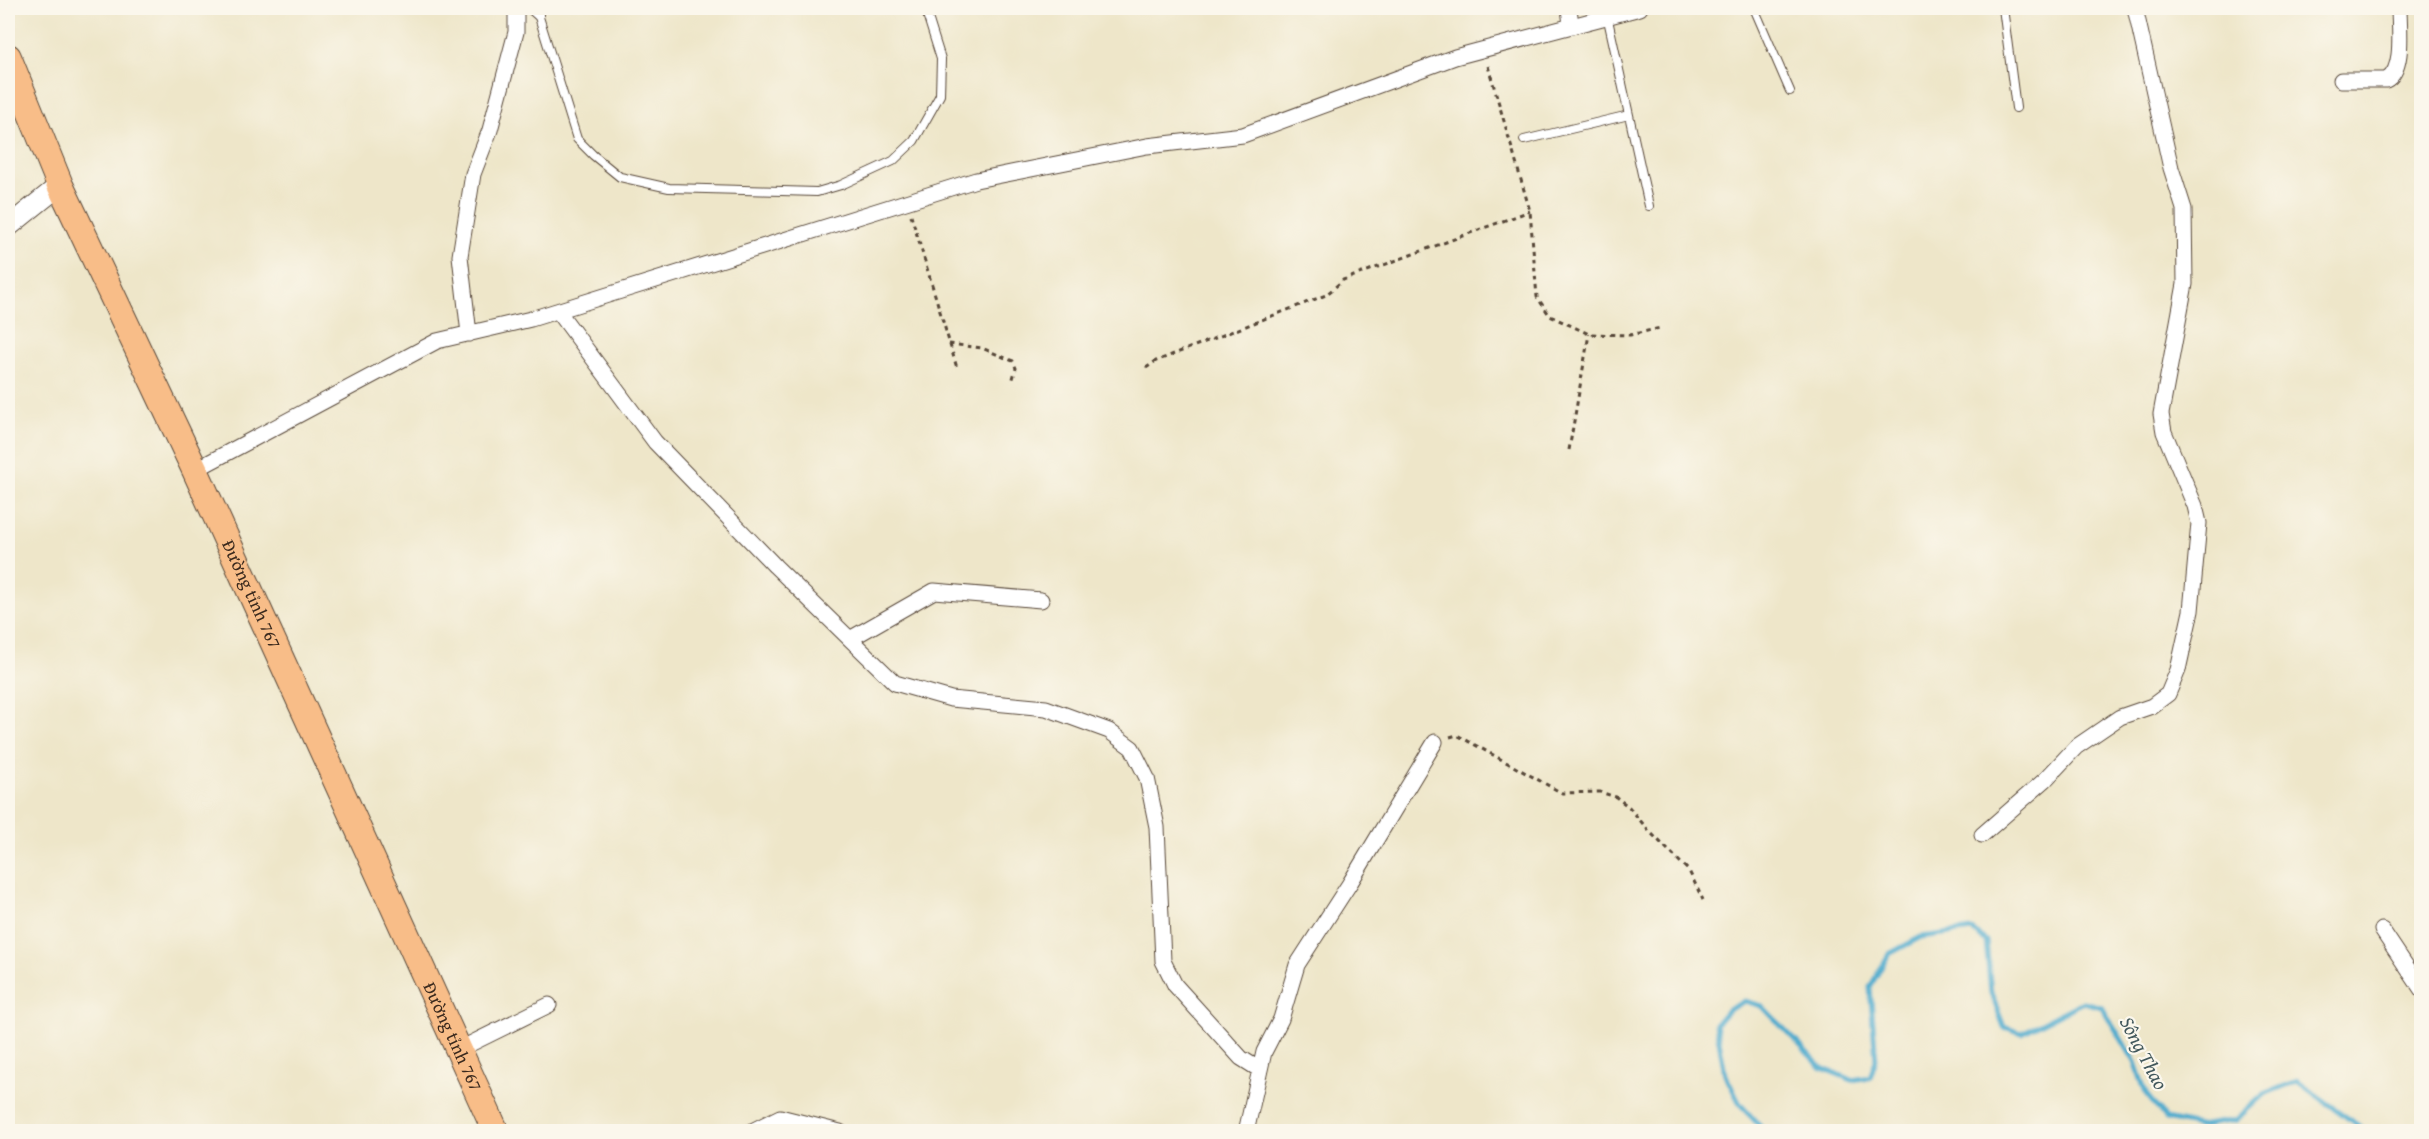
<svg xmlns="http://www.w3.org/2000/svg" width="2429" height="1139" font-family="'Gentium Book Plus',serif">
<rect width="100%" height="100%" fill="#fbf7ec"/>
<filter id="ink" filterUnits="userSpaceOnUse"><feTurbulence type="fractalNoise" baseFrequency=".0167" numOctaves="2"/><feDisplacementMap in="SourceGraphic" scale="12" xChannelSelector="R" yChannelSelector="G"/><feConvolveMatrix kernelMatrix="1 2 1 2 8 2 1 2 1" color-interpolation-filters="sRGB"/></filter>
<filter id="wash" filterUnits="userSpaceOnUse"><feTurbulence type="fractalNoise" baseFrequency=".008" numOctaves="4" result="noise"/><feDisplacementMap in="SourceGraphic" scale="24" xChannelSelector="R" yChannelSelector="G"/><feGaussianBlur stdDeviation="1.35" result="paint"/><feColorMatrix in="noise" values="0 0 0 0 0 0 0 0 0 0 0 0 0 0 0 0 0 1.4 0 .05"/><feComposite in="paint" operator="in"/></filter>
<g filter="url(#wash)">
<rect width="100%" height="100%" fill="#eee6c9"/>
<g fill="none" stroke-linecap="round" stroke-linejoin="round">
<path stroke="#50acce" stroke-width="5" d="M1765 1132 1740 1104 1725 1074 1716 1024 1728 1010 1745 1001 1762 1006 1822 1068 1852 1080 1870 1077 1876 1060 1870 987 1889 954 1921 937 1972 930 1986 941 1991 993 2004 1027 2022 1033 2083 1002 2102 1007 2135 1062 2146 1094 2166 1119 2198 1126 2236 1120 2264 1094 2297 1081 2367 1132"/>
</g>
</g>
<g filter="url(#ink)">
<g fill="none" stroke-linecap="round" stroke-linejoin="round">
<defs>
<path id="service" d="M529 8 539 17
M539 8V17L577 139 593 155 620 177 669 188 817 192 841 185 893 161 914 141 940 95 941 59 925 8
M1754 8 1790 91
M2003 8 2016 108
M1607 15 1649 206
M1524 140 1629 115"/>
<path id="minor" d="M1569 8 1571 25
M2341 80H2386C2405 71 2399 27 2399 8
M558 311 655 442 775 566 895 683 951 699 1046 708 1109 731 1132 748 1147 778 1157 827 1163 961 1175 985 1241 1058 1260 1070
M469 334 460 256 473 174 490 130 516 32V8
M195 470 437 341 531 319 976 180 1147 146 1243 135 1455 57 1640 8
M850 639 934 591 1041 600
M1982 835 2045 780 2076 747 2120 717 2152 706 2168 694 2178 670 2191 611 2199 523 2195 506 2164 432 2161 414 2185 284 2184 209 2171 168 2135 8
M2382 930 2422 990
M460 1049 549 1005
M750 1132 780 1117 840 1132
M1246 1132 1264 1052 1281 1019 1297 965 1350 883 1435 742"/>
<path id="tertiary" d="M8 227 60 185"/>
<g id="primary">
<path id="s1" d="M8 57 60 185 195 470 496 1132"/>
</g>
</defs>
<use href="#service" stroke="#564638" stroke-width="10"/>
<use href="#minor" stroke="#564638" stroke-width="17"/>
<use href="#tertiary" stroke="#564638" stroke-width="22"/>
<use href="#primary" stroke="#564638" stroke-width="28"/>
<path stroke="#564638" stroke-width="3" stroke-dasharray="4.5 4.5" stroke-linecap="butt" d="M1488 66 1530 211 1537 297 1550 316 1589 334 1630 335 1660 328
M911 215 957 368
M949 344 982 348 1013 361 1016 368 1012 382
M1146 368 1156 361 1326 295 1343 280 1530 211
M1569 450 1589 334
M1450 737 1457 735 1562 793 1600 792 1616 797 1629 807 1648 830 1689 871 1703 900"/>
<use href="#service" stroke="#fff" stroke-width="8"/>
<use href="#minor" stroke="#fff" stroke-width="15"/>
<use href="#tertiary" stroke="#fff" stroke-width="20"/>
<use href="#primary" stroke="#f8bd88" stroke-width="26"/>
</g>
</g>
<g text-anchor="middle" stroke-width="4.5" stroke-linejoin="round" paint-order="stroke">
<g font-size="18" fill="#3b2a1e" stroke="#fbf7ec">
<text dy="6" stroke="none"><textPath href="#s1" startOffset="590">Đường tỉnh 767</textPath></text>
<text dy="6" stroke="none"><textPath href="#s1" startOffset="1076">Đường tỉnh 767</textPath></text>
</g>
<g font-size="20" font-style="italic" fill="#42585c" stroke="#fbf7ec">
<text transform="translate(2144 1053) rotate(62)" y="7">Sông Thao</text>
</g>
</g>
<rect width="2429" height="1139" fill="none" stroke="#fbf7ec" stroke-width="30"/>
</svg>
